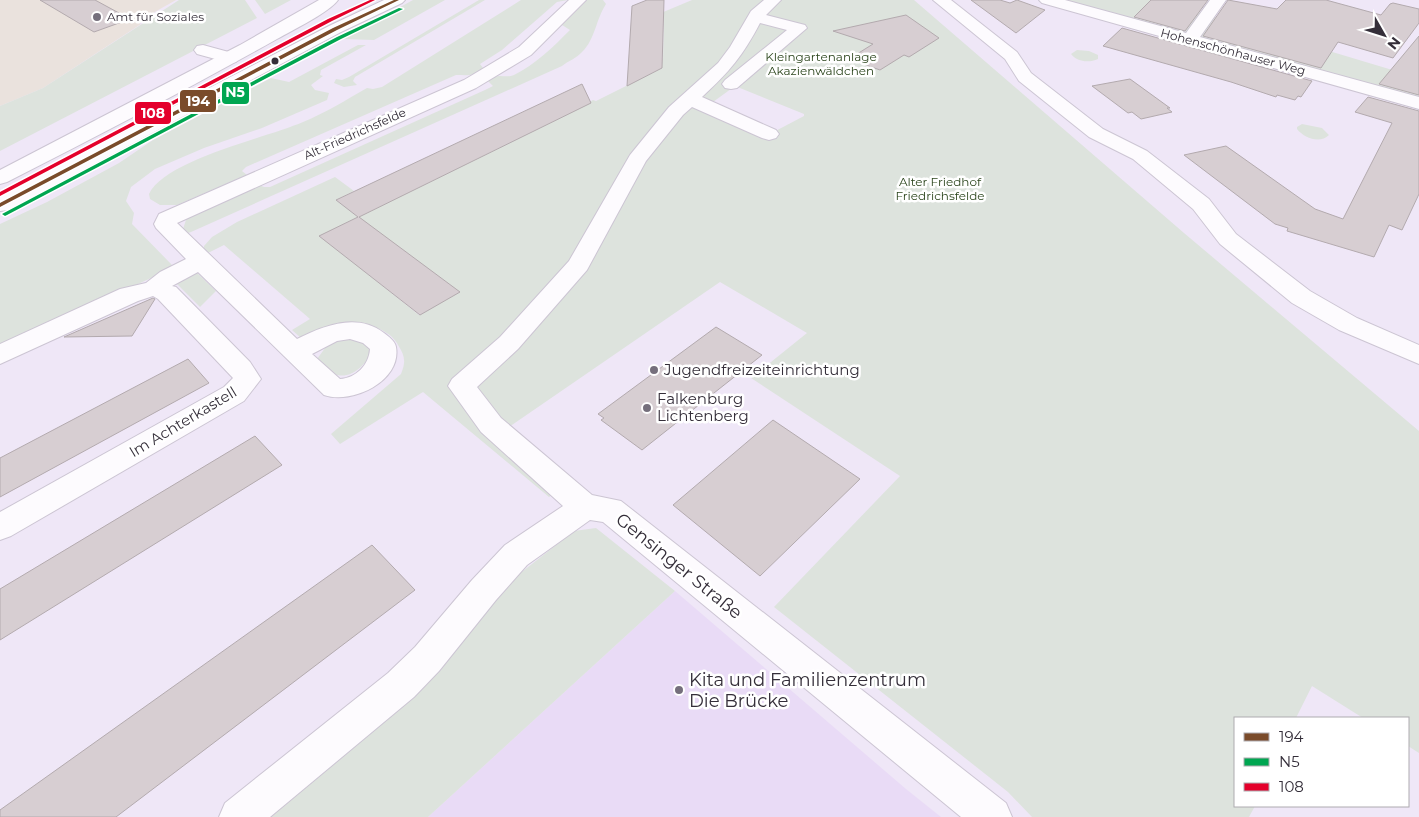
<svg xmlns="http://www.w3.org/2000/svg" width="1419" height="817" font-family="Montserrat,sans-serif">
<rect width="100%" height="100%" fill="#efe7f7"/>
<path fill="#eae2dd" d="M0 0H176L137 22 141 24 43 88 0 106Z"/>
<path fill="#e9dbf6" d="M675 591 906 789 941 817H428Z"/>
<path fill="#dde3dd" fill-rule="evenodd" d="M179 0H245L257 18 0 151V106L43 88Z
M255 0H291L265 14Z
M413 0H445L374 40 342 39Z
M479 0H485L355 77 353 81 357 85 344 87 334 83 336 79 342 80 349 77Z
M521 0H568L557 2 502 50 480 64 483 68C474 77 467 75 456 75L246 167 242 171 247 175 177 205H160L150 199 149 194C165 160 266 138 303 122 325 113 346 100 367 88L373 89 382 87Z
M587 0H603L606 4C596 19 595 40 582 52 577 58 568 61 562 66L191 232 188 233 183 229 187 217 256 184 264 187H270L485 90 493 86 488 81C499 72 503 79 514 75 535 65 554 46 570 30L562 25Z
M692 0H914L1184 233 1419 431V753L1408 746V718H1363L1312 686 1296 718H1235V806H1255L1249 817H1032L1008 792 774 607 900 476 751 378 807 333 720 282 509 427 572 480 549 497 423 392 340 444 331 434 401 374C406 362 405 356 398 345 394 336 380 327 370 327 348 328 323 335 301 338L292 330 310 319 224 245 208 253 204 250V246L212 237 237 222 335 177 354 191 336 200 358 217 525 135 593 100 596 101 648 75 659 59H663L664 15 661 13ZM735 86 804 114V116L766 136 713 102ZM358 217 459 292 419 315 320 236Z
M1062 0H1159L1419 78V98Z
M358 45H366L321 70 320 75 323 76 311 85 315 90 329 93 327 100 262 128 204 148 155 169 131 187 126 201 134 213 132 224 172 265 164 272 0 348V224L47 202 119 163 153 140 271 78 289 82Z
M1077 50 1089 51 1098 55V59C1089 63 1077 62 1071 54Z
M1302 124 1322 128 1329 135C1320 144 1304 138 1297 129V127Z
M195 271 216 291 200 307 174 281Z
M342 337 358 339 370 346 372 353C364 366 349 382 332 373 326 370 321 363 317 359L328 344Z
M596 528 675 591 428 817H265L440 671 495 593 574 531Z"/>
<path fill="#d7ced2" stroke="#b3aaae" d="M40 0H95L130 19 94 32Z
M647 0H664L662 68 627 86 632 6Z
M971 0H1000L1010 3 1017 0 1045 10 1016 33Z
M1151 0H1208L1185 31 1134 17Z
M1228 0 1277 9 1286 0H1326L1381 15 1390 4 1393 3 1419 9V23L1393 58 1338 42 1321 68 1203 36Z
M906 15 939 38 909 57 904 55 880 70 849 59 873 44 833 31Z
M1122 28 1312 81 1301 97 1298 96 1295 100 1277 95 1276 97 1231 82 1103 46Z
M1419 36V95L1379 84Z
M1130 79 1170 108H1167L1172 112 1141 119 1132 112 1128 113 1092 86Z
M582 84 591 103 359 217 460 292 420 315 319 236 358 217 336 200Z
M1368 97 1419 111V194L1402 230 1389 225 1374 257 1287 231 1288 228 1275 224 1184 155 1226 146 1315 209 1343 219 1392 123 1355 112Z
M153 298 155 299 132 336 64 337Z
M716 327 762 355 642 450 601 420 604 418 598 414Z
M188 359 209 383 0 497V458Z
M773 420 860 479 760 576 673 505Z
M255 436 282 465 0 640V589Z
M372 545 415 590 116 817H0V810Z"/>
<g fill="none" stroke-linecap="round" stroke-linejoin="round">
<defs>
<path id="minor" d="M569 0H586L531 55 476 88 177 223 297 339C323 326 357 312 384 333 389 337 395 341 396 347 402 381 352 405 324 395L198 272 172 286 176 287 250 362 261 379 244 401 11 536 0 540V512L224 387 233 378 158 299 153 296 138 301 0 364V344L120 289 146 283 160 272 186 259 156 228 154 224 159 214 464 80 519 47ZM350 339 363 343 370 349C369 365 356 378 340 379L312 354 337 341Z
M764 0H781L766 15 805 25 807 28 737 88 731 89 725 88 722 84 725 80 787 30 760 23C742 57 730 71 702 97L776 130 779 134 776 138 769 140 762 138 692 107 683 115 646 161 587 270 518 349 477 387 501 418 592 495 621 501 1006 803 1012 817H961L603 522 590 520 527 565 496 600 439 671 414 697 270 817H219L225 803 388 673 415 647 472 580 505 545 563 506 481 432 448 386 452 379 500 337 569 261 630 155 669 107 718 63 730 47 751 11Z
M933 0H951L1017 52 1031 73 1103 129 1147 151 1209 199 1236 234 1310 291 1357 318 1419 345V364L1339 330 1292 303 1220 244 1193 209 1133 159 1089 137 1019 81 1005 59Z
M1039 0H1065L1186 33 1210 0H1226L1200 37 1419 97V109L1042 3Z
M203 45 236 54 239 58 236 62 230 63 197 54 194 50 197 46Z"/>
<path id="major" d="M319 0H338C330 12 291 31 277 39 188 89 98 136 7 182L0 184V170L240 45Z
M384 0H405L402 3 341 32 8 210 0 211V196L329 26Z"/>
</defs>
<use href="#minor" stroke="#ccc5d3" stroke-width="2"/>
<use href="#major" stroke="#ccc5d3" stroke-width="2"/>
<use href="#minor" fill="#fdfbfe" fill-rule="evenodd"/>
<use href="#major" fill="#fdfbfe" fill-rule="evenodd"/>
<defs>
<path id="bus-1" d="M394 0H399L337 30 0 207V203L333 28Z"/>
<path id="bus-2" d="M399 8 403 9 341 39 7 215 5 216 2 214 337 37Z"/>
<path id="bus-3" d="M370 0H375L332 21 0 196V192L328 19Z"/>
</defs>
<use href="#bus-1" stroke="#fff" stroke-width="3"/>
<use href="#bus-2" stroke="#fff" stroke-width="3"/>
<use href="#bus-3" stroke="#fff" stroke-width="3"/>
<use href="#bus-1" fill="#7a4b2a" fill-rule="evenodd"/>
<use href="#bus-2" fill="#00a651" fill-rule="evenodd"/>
<use href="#bus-3" fill="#e4002b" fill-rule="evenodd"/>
</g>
<g fill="#756f7c" stroke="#fff" stroke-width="2">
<circle cx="97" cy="17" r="5"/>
<circle cx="654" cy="370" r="5"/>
<circle cx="647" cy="408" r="5"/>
<circle cx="679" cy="690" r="5"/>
</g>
<circle fill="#342e39" stroke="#fff" stroke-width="2" cx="275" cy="61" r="4.5"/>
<g text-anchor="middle" stroke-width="5" stroke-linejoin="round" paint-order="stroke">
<g font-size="12" fill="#342e39" stroke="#fff" text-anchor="start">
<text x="107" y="21">Amt für Soziales</text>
</g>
<g font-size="12" fill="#342e39" stroke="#fff">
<text transform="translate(1233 52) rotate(15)" y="4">Hohenschönhauser Weg</text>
<text transform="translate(355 134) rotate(-24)" y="4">Alt-Friedrichsfelde</text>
</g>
<g font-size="12" fill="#2b451c" stroke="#fff">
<text x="821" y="61">Kleingartenanlage<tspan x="821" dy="14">Akazienwäldchen</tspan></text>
<text x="940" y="186">Alter Friedhof<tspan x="940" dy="14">Friedrichsfelde</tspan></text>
</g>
<g font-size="15" fill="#342e39" stroke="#fff" text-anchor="start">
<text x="664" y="375">Jugendfreizeiteinrichtung</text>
<text x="657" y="404">Falkenburg<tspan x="657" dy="17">Lichtenberg</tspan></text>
</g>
<g font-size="15" fill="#342e39" stroke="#fff">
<text transform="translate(183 422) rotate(-31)" y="5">Im Achterkastell</text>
</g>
<g font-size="18" fill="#342e39" stroke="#fff">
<text transform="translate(679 566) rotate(39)" y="6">Gensinger Straße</text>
</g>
<g font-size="18" fill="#342e39" stroke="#fff" text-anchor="start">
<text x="689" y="686">Kita und Familienzentrum<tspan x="689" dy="21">Die Brücke</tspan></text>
</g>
</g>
<g stroke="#fff" stroke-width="2">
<rect x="221" y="81" width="29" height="24" rx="5" fill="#00a651"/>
<rect x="179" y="89" width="38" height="24" rx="5" fill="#7a4b2a"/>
<rect x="134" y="101" width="38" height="24" rx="5" fill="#e4002b"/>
</g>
<g font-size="14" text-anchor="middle" font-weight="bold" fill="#fff">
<text x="235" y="97">N5</text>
<text x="198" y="106">194</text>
<text x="153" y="118">108</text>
</g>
<rect x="1234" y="717" width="175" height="90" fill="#ffffff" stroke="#aeabb0"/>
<rect x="1244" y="733" width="25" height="8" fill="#7a4b2a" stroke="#aeabb0"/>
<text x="1279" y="742" font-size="15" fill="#342e39">194</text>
<rect x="1244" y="758" width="25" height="8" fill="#00a651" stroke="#aeabb0"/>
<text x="1279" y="767" font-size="15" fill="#342e39">N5</text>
<rect x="1244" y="783" width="25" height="8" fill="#e4002b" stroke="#aeabb0"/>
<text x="1279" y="792" font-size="15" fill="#342e39">108</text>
<g transform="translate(1384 35) rotate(129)" stroke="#ffffff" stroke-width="4" paint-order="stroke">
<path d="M0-4L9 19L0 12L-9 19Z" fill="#342e39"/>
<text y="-8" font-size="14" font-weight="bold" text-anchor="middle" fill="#342e39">N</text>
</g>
</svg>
